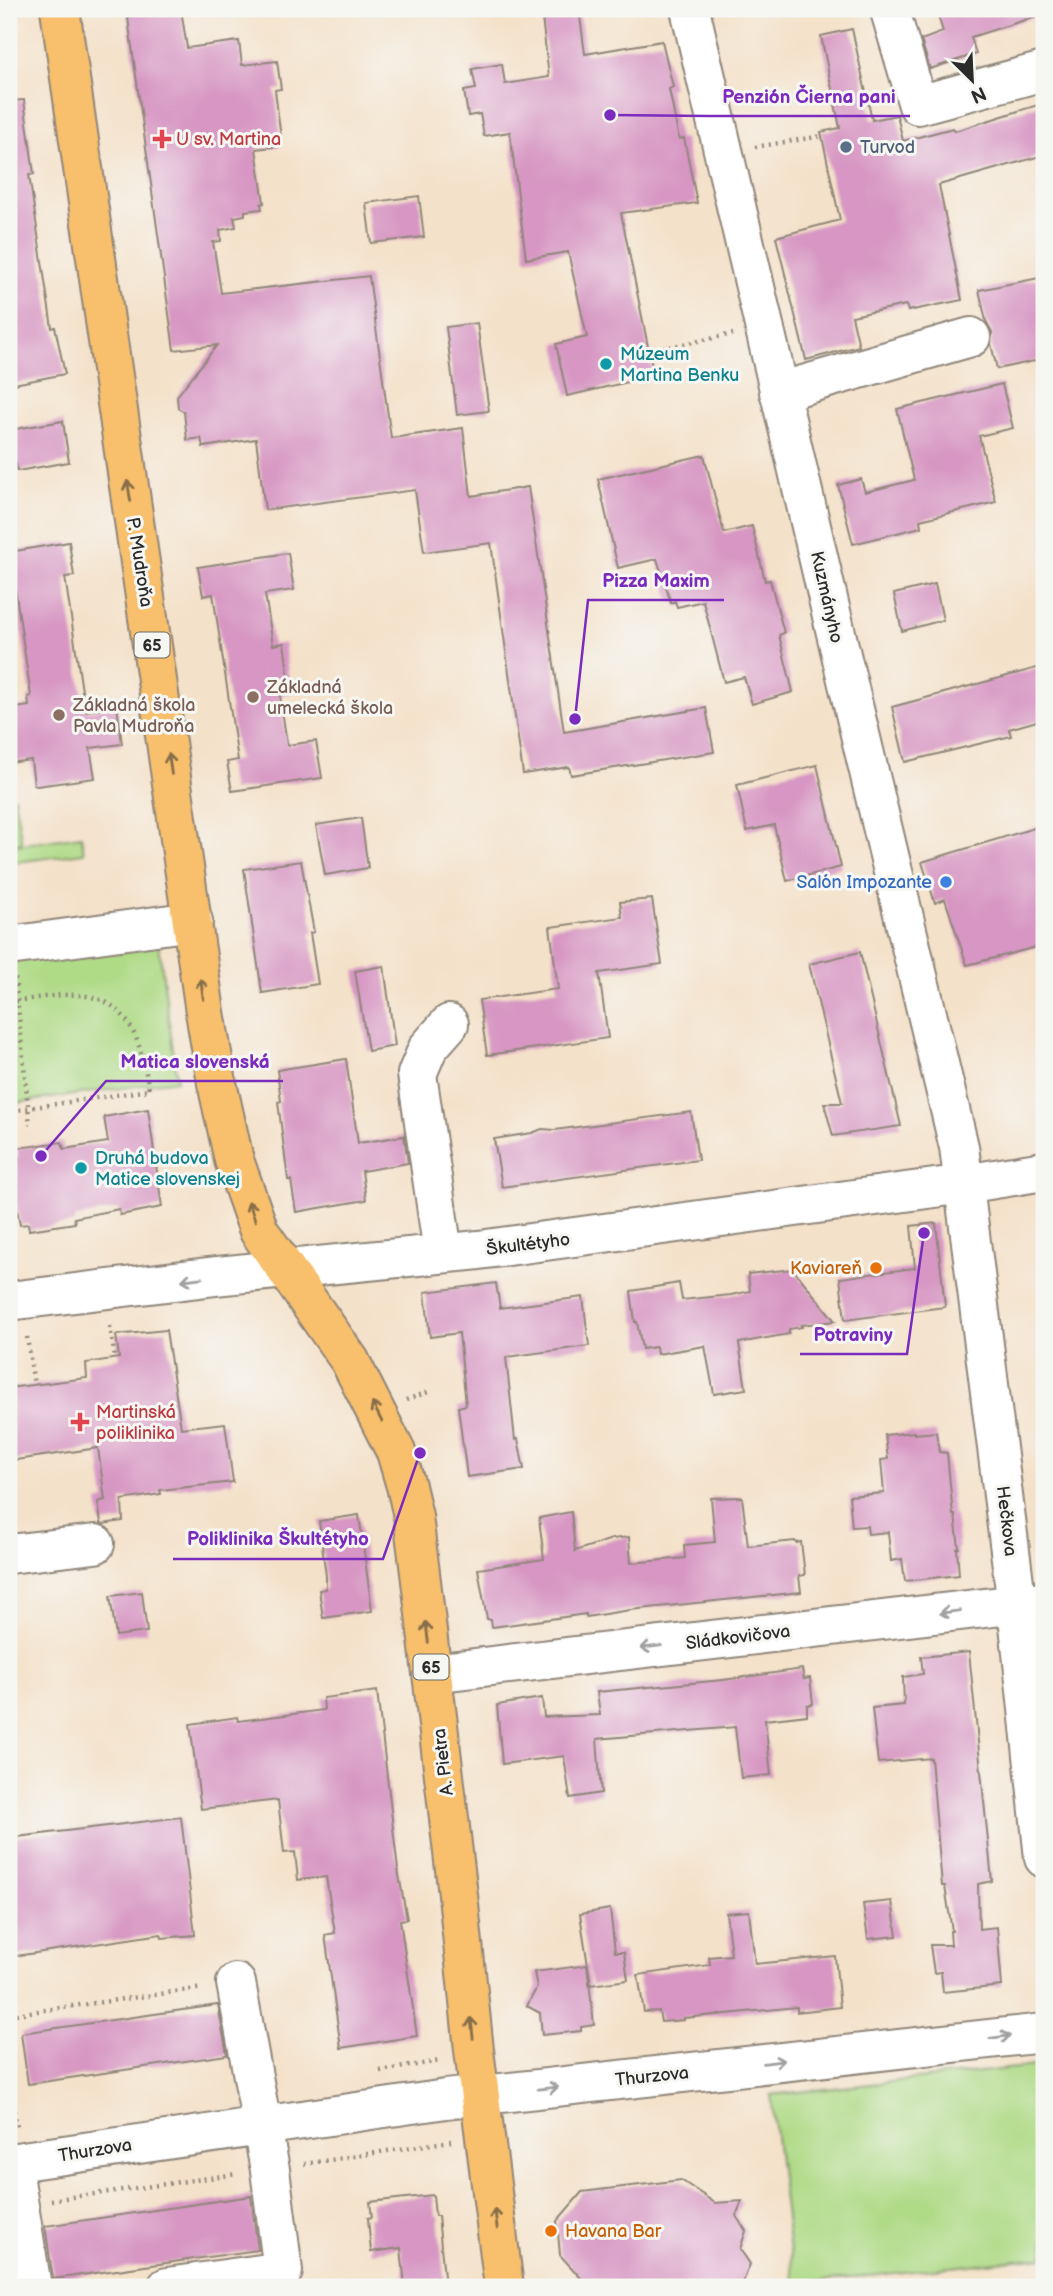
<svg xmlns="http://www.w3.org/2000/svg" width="1053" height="2296" font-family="'Balsamiq Sans',sans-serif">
<rect width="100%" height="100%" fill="#f6f6f2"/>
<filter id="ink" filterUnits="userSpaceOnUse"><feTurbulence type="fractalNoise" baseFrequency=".0143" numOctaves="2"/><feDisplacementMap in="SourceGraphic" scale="14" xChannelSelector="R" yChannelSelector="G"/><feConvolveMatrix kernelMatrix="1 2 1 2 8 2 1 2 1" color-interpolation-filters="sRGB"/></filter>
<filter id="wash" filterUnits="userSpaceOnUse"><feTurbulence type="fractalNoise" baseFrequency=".00686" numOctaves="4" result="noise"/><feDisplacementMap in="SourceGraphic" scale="28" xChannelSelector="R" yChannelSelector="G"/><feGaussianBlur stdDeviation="1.57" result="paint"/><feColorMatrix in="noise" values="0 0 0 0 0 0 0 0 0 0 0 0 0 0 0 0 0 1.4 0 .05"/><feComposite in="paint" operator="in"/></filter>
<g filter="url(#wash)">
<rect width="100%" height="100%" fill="#f4e1c9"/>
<path fill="#afda86" stroke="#6d8258" stroke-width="2" d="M14 797 22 843 9 844V798Z
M81 836 84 853 9 863V846Z
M158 939 177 1080 9 1104V959Z
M1044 2065V2257L794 2284 771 2095Z"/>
<g id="blocks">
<path fill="#d796c3" d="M143 9H181L187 48 239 41 242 65 277 61 281 89 275 90 282 146 256 149 264 203 261 204 262 209 245 211V215L234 217 236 227 220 230 221 241 213 242 221 293 369 276 391 438 463 428 471 496 528 487 564 732 706 708 714 752 571 775 569 767 523 774 491 543 424 552 415 490 265 510 256 439 203 447 201 438 187 440 184 412 178 408 177 396 217 345 174 350 127 11Z
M541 9H579L585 54 662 41 673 87 669 89 679 139 684 138 697 203 621 213 654 376 567 396 556 344 587 337 568 252 526 259 510 132 484 136 480 114 468 116 464 91 476 89 472 69 502 64 505 84 549 77Z
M936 9H1043L1044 14 971 37 976 54 930 69 921 40 943 32Z
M852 29 872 120 897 115 903 141 953 128 955 131 1044 103V155L939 185 962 300 908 311 906 305 852 316 859 346 806 360 776 237 840 220 821 132 840 128 821 36Z
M24 100 34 174 29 175 52 328 55 327 65 374 9 385V101Z
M419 196 424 237 371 243 366 203Z
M1044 277V359L997 369 991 344 992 332 986 321 979 290Z
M477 323 489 411 457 415 446 327Z
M1002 384 1013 428 979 436 996 502 920 520 921 527 853 544 838 485 861 479 865 492 914 480 897 409Z
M63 421 69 462 17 471 16 464H11L9 430Z
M704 455 724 533 752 526 765 581 770 580 784 633 779 635 793 692 752 704 744 677 724 682 703 601 677 607 675 601 671 603 657 559 618 568 598 479Z
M69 542 74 576 65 577 85 711 117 706 122 744 90 748 95 778 37 786 34 785 31 760 9 763V709L29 706 28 697 31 696 15 588H12L9 552Z
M288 553 294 590 265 594 273 645 284 643 291 693 280 695 287 745 316 741 322 778 232 791 227 762 238 760 213 594 203 596 198 567Z
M935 584 943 620 902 631 894 594Z
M1044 666V719L1009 729 1011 736 905 762 892 707Z
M817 765 841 867 787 881 774 825 747 831 737 785Z
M361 818 368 868 325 875 316 825Z
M1044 825V945L967 965 945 899 935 903 922 862Z
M301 861 314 932 310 933 318 984 262 993 244 869Z
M652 899 662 964 599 973 608 1038 487 1055 479 1000 558 989 550 927 622 917 620 902Z
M860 952 901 1126 833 1136 824 1103H842L809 964Z
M384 966 395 1046 368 1051 355 971Z
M346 1059 358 1143 404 1136 408 1163 362 1171 366 1200 296 1212 291 1180H288L278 1102 281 1101 277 1070Z
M148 1109 162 1207 120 1215 119 1209 74 1218 75 1223 29 1230 28 1224 20 1225 16 1204 9 1205V1158L18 1157 17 1148 62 1142 64 1149 108 1142 104 1117Z
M691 1112 698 1160 502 1187 494 1139 532 1133 542 1129 555 1130Z
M936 1223 945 1307 845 1320 840 1278 915 1268 911 1226Z
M793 1269 835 1321 801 1325 802 1327 789 1329V1334L739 1343 746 1389 714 1394 705 1346 657 1354 656 1347 642 1349 637 1322H635L631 1291 679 1283 682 1300 731 1295 750 1291 748 1274Z
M496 1283 500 1308 583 1297 589 1346 506 1357 515 1440 518 1439 524 1469 467 1477 458 1407 466 1405 459 1333 430 1337 425 1292Z
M166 1330 181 1428 225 1423 233 1482 160 1490 161 1494 122 1500 123 1521 103 1524 101 1523 98 1502 105 1500 98 1448 9 1461V1388L87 1378 86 1363 119 1358 116 1335Z
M914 1432V1434L936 1432 939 1452 947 1453 953 1515H955L959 1548 957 1549 959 1575 905 1581 902 1559 891 1561 888 1532 868 1534 867 1526 852 1527 849 1496 884 1493 881 1460 888 1459 885 1435Z
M742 1497 748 1546 795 1541 796 1543 801 1542 805 1575 799 1576 801 1592 630 1610 586 1617V1614L492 1627 491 1620 487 1619 478 1569 544 1559 539 1518 571 1512 575 1551 612 1539 629 1537 631 1563 685 1558 684 1545 715 1542 711 1498Z
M359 1515 372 1611 323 1618 319 1590 326 1589V1576L319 1521Z
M142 1592 147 1632 116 1636 110 1596Z
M969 1652 992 1881 978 1884 979 1929 997 1927 1002 1986 943 1992 941 1972 934 1973 930 1945H951L950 1931H952L945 1886H942L931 1758 878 1763 872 1708 904 1705 903 1677 923 1674 921 1657Z
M802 1669 804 1679 810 1678 813 1704 807 1705V1715L765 1720 771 1775 741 1778 735 1727 597 1739 601 1793 570 1798 564 1756 502 1764 497 1705 542 1698 544 1717 600 1715 597 1692 723 1680Z
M377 1691 398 1870 407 1919 400 1920 417 2036 341 2048 325 1935 335 1933 326 1877 298 1880 295 1852 284 1853 278 1800 201 1809 190 1724 237 1717 238 1721 324 1710 323 1698Z
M181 1817 195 1935 162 1938 161 1934 9 1957V1838Z
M892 1901 897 1936 868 1939 863 1904Z
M610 1909 615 1952H624L628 1980 591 1985 580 1914Z
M749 1911 755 1964 835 1956 840 2007 797 2012V2007L684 2018V2020L661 2022 659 2011 644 2012 638 1975 710 1965 709 1957 731 1955 726 1913Z
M587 1965 594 2025 581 2027V2031L542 2035 540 2013 527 2006 537 1987 534 1972Z
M218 2005 227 2055 28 2084 21 2033Z
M681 2180 715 2203 742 2201 736 2216 746 2231 740 2249 750 2264 741 2287H589L560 2255 557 2221 582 2192Z
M433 2195 435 2216H438L445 2287H405L401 2248 371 2252 368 2218 372 2217 370 2202Z
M251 2196 258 2250 53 2279 45 2226Z"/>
</g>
</g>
<g filter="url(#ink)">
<use href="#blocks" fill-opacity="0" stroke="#90867a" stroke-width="2"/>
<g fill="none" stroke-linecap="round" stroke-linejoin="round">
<defs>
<path id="minor" d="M690 9 843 663 959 1147 1017 1606 1044 1858
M890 11 918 105 1044 71
M779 392 971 337
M9 946 193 921
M443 1253 417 1074 428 1048 449 1024
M9 1301 216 1276 479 1250 964 1184 1044 1171
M9 1554 95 1544
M432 1673 1044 1601
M12 2162 32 2287
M9 2163 446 2099 1044 2033
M167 2287 283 2271 270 2170 236 1983"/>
<path id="major" d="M60 9 205 1012 217 1083 234 1160 259 1231 350 1361 396 1452 406 1486 413 1516 423 1597 458 1895 474 2050 504 2287"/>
</defs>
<use href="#minor" stroke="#90867a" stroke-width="42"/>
<use href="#major" stroke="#90867a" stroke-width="42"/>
<path stroke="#90867a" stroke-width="4.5" stroke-dasharray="2 5" stroke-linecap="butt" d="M755 147 822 136
M649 351 733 334
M15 978 30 1125
M9 1002C27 1000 45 996 63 995 128 991 140 1037 149 1090L9 1111
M110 1326 115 1359
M27 1337 34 1385
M406 1400 431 1391
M9 2015 203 1988
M380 2071 440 2061
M9 2083 17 2127
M304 2164 451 2141
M51 2200 237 2174"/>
<use href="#minor" stroke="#fff" stroke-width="38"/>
<use href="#major" stroke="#f8bf6c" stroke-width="38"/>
</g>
<defs><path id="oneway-shaft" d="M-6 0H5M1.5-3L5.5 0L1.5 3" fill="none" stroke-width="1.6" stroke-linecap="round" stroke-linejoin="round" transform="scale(1.75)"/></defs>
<g stroke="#876e48">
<use href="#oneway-shaft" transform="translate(129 491) rotate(-99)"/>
<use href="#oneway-shaft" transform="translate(170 764) rotate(-98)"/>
<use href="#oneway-shaft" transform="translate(202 989) rotate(-98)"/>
<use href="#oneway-shaft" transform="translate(252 1211) rotate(-109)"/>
<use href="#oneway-shaft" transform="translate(377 1412) rotate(-117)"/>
<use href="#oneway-shaft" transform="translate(427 1632) rotate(-97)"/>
<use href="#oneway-shaft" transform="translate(472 2028) rotate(-96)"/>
<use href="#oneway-shaft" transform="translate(496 2219) rotate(-97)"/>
</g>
<g stroke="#a0a0a0">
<use href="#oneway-shaft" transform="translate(192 1279) rotate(173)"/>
<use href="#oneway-shaft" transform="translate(950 1612) rotate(173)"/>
<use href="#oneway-shaft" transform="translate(651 1647) rotate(173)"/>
<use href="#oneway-shaft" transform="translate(1000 2037) rotate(-7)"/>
<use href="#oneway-shaft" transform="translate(774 2062) rotate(-7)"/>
<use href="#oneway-shaft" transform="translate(548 2088) rotate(-6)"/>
</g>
</g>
<g fill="#e0444e" stroke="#f6f6f2" stroke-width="2.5">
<path d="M158.5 128.5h7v7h7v7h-7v7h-7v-7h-7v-7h7z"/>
<path d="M76.5 1411.5h7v7h7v7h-7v7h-7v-7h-7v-7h7z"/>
</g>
<circle fill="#5c6f8a" stroke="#f6f6f2" stroke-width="2.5" cx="846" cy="147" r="7"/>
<g fill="#0f9aa8" stroke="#f6f6f2" stroke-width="2.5">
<circle cx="606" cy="364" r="7"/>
<circle cx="81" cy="1168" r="7"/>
</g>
<g fill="#8d6e63" stroke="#f6f6f2" stroke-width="2.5">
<circle cx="253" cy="697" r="7"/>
<circle cx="59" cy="715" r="7"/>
</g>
<circle fill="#3f7fe0" stroke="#f6f6f2" stroke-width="2.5" cx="946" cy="882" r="7"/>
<g fill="#e8710a" stroke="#f6f6f2" stroke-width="2.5">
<circle cx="876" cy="1268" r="7"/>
<circle cx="551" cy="2231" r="7"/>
</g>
<g text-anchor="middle" stroke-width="6" stroke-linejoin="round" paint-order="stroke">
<g fill="#f6f6f2" stroke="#686867" stroke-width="2">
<rect x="134.5" y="632.5" width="35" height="25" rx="5"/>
<rect x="413.5" y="1654.5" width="35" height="25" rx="5"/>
</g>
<g font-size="16" font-weight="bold" fill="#2b2b2b">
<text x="152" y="651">65</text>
<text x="431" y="1673">65</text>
</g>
<g font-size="18" fill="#be3a42" stroke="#f6f6f2" text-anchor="start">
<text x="176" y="145">U sv. Martina</text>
<text x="96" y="1418">Martinská<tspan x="96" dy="21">poliklinika</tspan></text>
</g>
<g font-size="18" fill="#4e5e75" stroke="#f6f6f2" text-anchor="start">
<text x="860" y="153">Turvod</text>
</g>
<g font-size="18" fill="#0d838f" stroke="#f6f6f2" text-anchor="start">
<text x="620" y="360">Múzeum<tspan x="620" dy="21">Martina Benku</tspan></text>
<text x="95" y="1164">Druhá budova<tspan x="95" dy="21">Matice slovenskej</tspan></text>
</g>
<g font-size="18" fill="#2b2b2b" stroke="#f6f6f2">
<text transform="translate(140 562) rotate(81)" y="6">P. Mudroňa</text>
<text transform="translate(827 597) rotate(77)" y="6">Kuzmányho</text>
<text transform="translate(528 1244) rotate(-7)" y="6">Škultétyho</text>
<text transform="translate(1007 1521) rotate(83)" y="6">Hečkova</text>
<text transform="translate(738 1637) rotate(-7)" y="6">Sládkovičova</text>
<text transform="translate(443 1762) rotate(-97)" y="6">A. Pietra</text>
<text transform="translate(652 2076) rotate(-6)" y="6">Thurzova</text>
<text transform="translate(95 2150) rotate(-9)" y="6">Thurzova</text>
</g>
<g font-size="18" fill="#785e54" stroke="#f6f6f2" text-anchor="start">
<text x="267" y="693">Základná<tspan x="267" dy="21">umelecká škola</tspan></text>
<text x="73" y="711">Základná škola<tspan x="73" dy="21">Pavla Mudroňa</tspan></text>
</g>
<g font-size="18" fill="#366cbe" stroke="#f6f6f2" text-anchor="end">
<text x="932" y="888">Salón Impozante</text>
</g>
<g font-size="18" fill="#c56008" stroke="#f6f6f2" text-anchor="end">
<text x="862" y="1274">Kaviareň</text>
<text x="565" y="2237" text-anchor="start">Havana Bar</text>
</g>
</g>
<path fill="none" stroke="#7b2cbf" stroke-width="2.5" d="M610 115L708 116H910M575 719L588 600H724M41 1156L106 1081H283M924 1233L907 1354H800M420 1453L383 1559H173"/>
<g fill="#7b2cbf" stroke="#f6f6f2" stroke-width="2.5">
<circle cx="610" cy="115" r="7"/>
<circle cx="575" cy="719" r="7"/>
<circle cx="41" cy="1156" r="7"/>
<circle cx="924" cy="1233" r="7"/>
<circle cx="420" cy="1453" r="7"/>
</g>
<g font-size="19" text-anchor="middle" font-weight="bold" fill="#7b2cbf" stroke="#f6f6f2" stroke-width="6" stroke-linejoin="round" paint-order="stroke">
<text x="809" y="103">Penzión Čierna pani</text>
<text x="656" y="587">Pizza Maxim</text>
<text x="195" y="1068">Matica slovenská</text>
<text x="853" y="1341">Potraviny</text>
<text x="278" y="1545">Poliklinika Škultétyho</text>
</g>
<rect width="1053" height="2296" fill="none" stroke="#f6f6f2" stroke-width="35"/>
<g transform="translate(972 80) rotate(156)" stroke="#f6f6f2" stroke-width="5" paint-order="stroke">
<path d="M0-5L12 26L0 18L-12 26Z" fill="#2b2b2b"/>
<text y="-10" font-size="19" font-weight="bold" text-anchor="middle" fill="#2b2b2b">N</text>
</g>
</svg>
